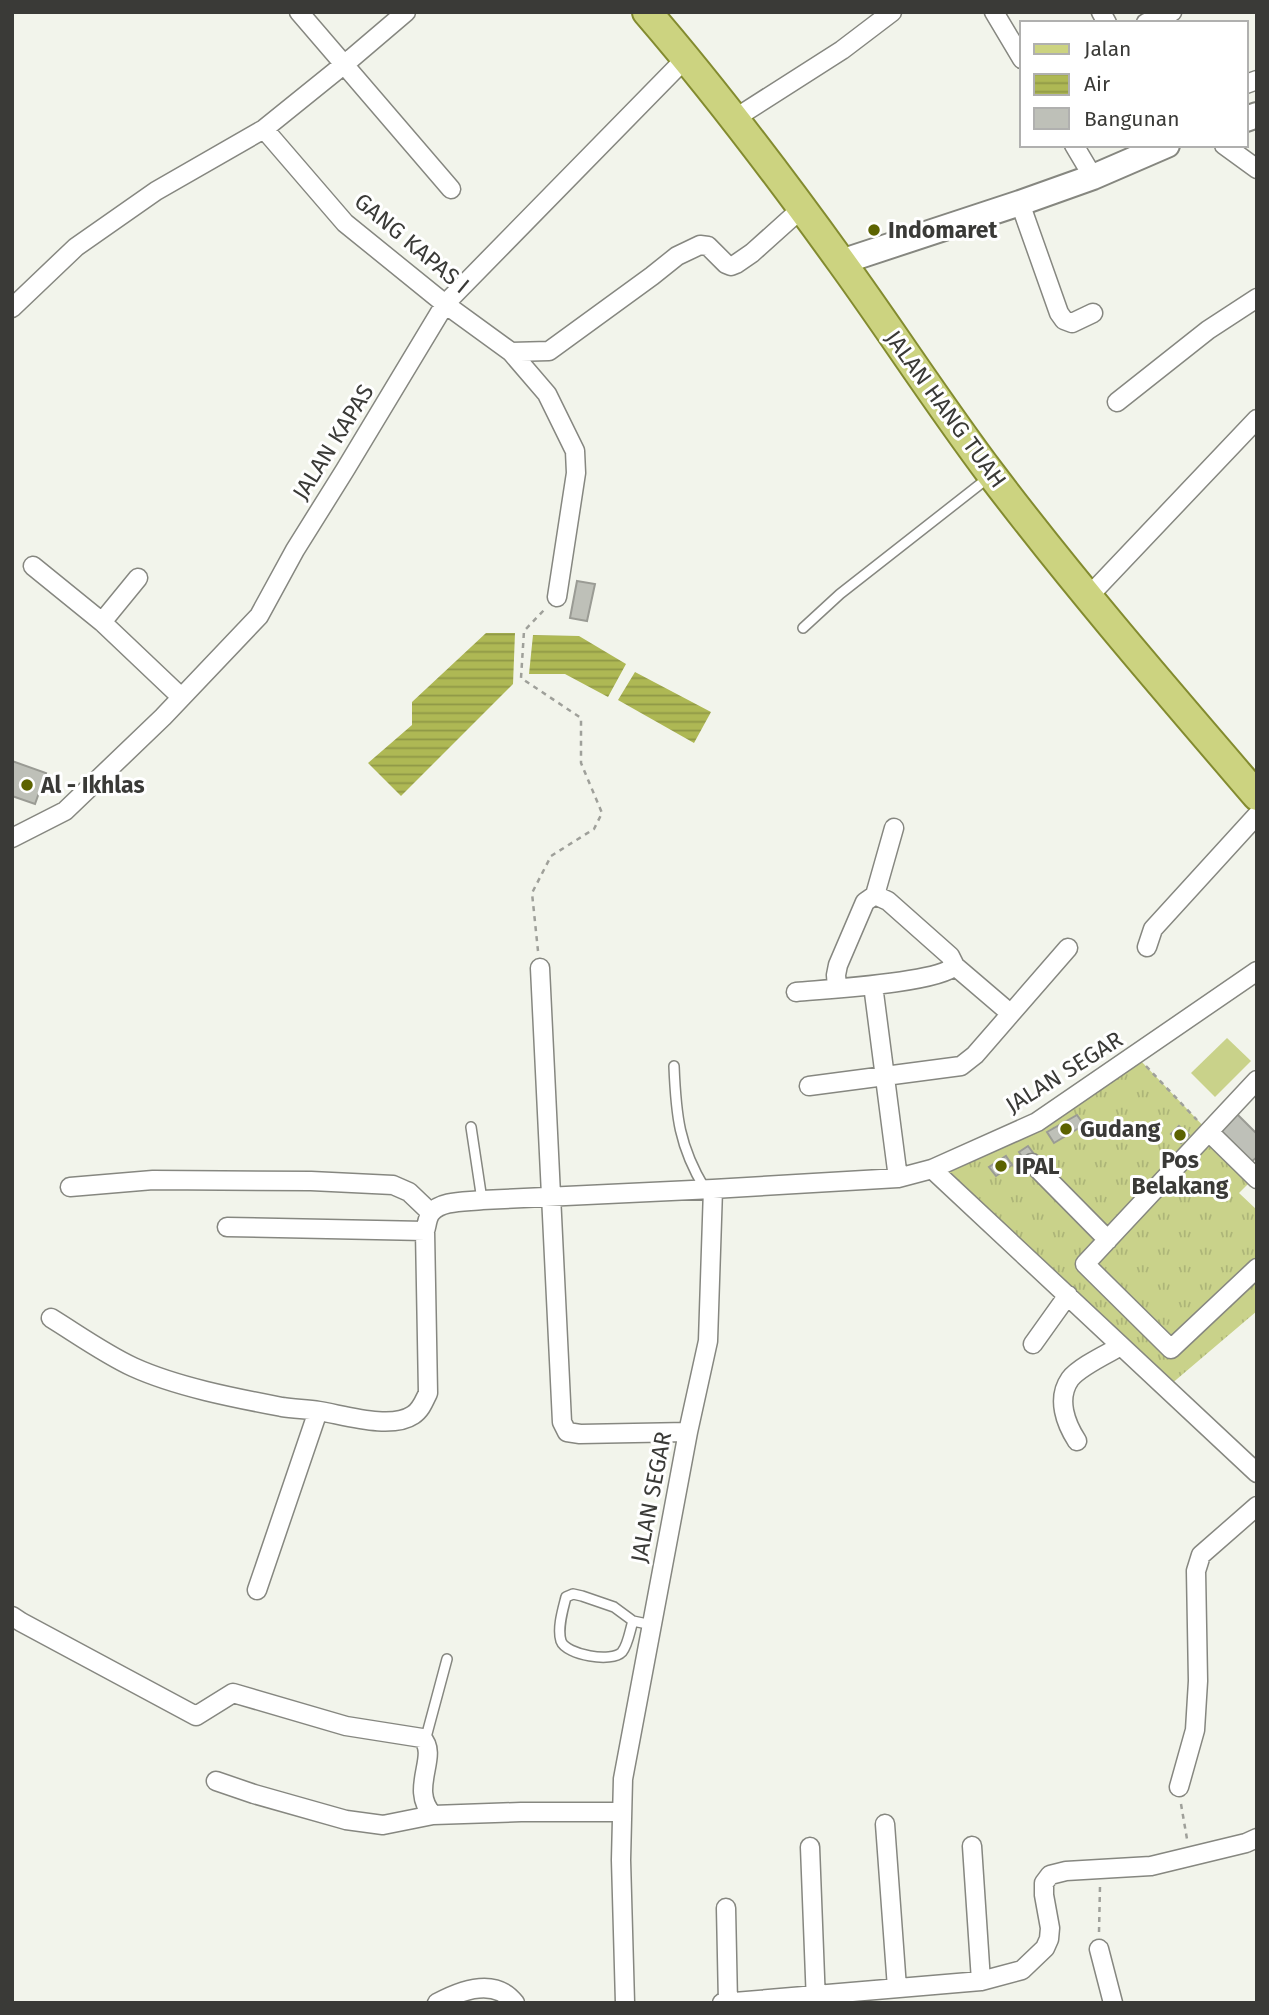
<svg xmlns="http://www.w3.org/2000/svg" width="1269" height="2015" font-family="'Fira Sans',sans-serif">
<defs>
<pattern id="grass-tufts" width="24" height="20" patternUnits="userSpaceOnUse" patternTransform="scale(1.75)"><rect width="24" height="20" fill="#c9d28a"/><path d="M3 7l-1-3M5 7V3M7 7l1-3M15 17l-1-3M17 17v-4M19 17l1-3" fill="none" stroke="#adb578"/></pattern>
<pattern id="water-rules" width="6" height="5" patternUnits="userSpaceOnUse" patternTransform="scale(1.75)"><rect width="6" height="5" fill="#aeb854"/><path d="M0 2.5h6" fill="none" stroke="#8f9746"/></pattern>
</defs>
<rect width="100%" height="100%" fill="#f2f4eb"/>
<path fill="url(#grass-tufts)" d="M1140 1060 1209 1132 1255 1177 1239 1193 1257 1210V1311L1170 1385 940 1171Z"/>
<path fill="#c9d28a" d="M1227 1038 1251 1061 1215 1097 1191 1073Z"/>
<path fill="url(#water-rules)" d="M486 633H515L513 684 401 796 368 763 412 725V702Z
M533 635 579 636 626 664 608 697 565 674H529Z
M635 672 711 712 694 743 618 700Z"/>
<path fill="#bec0b8" stroke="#9a9b94" stroke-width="2" d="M577 581 595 584 587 621 570 618Z
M12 761 46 773 35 804 12 796Z
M1236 1113 1257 1134V1157L1250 1163 1218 1132Z
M1077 1115 1084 1125 1054 1143 1047 1132Z
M1179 1126 1189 1135 1181 1143 1171 1134Z
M1028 1146 1034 1154 1024 1160 1019 1152Z
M1006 1156 1012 1165 996 1176 989 1167Z"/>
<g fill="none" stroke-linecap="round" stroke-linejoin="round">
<defs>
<path id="lane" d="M803 628 840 594 988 478
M674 1066C676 1116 679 1146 705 1189
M471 1127 482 1200
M633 1621C630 1630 628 1645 622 1652 612 1663 566 1655 561 1641 557 1628 563 1609 566 1597L573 1594 582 1596 614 1607 633 1621 652 1625
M425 1741 447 1659"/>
<path id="street" d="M299 12 451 189
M994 12 1022 59
M1101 12 1107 23
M1146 23 1172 12
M1246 84 1257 80
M734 119 842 50 892 12
M264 129 345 223 445 304 511 352 547 394 575 451 576 473 557 597
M1074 145 1093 177
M1224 145 1257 169
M1020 203 1059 313 1064 320 1072 323 1093 313
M12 308 76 247 156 191 264 129 352 58 406 12
M511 352 549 351 652 276 677 256 700 245 708 246 726 264 731 266 736 264 752 253 801 209
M1117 402 1208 330 1257 298
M33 566 102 622
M138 578 102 622 181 697
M1088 597 1257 419
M12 838 65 811 163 717 259 616 295 550 345 470 445 304 686 58
M875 895 888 901 950 956 955 966 1010 1013
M1147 947 1153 929 1257 815
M540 968 562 1422 567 1432 580 1434 688 1432
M873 985 898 1178
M837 988 836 975 838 965 865 902 875 895 894 828
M796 992C827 989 937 983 955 966
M1257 1080 1085 1264 1171 1349 1257 1268
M809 1086 961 1066 975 1055 1068 948
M1209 1132 1257 1179
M1032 1163 1108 1240
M932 1169 1257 1473
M70 1187 153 1180 311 1181 393 1185 409 1192 431 1213
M227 1227 425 1231
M51 1318C77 1334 105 1354 133 1367 177 1387 235 1398 282 1407 295 1409 307 1409 319 1411 344 1415 391 1430 413 1415 421 1410 424 1401 428 1393L425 1231C427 1225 427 1218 431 1213 441 1200 467 1202 482 1200L713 1189 898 1178 932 1169 1037 1122 1257 971
M1033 1344 1068 1295
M1077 1441C1066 1424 1056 1399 1070 1379 1079 1367 1107 1354 1121 1346
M257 1590 318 1411
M12 1616 21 1622 196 1716 233 1693 346 1726 422 1738C440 1756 408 1789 433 1815
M216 1781 254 1794 346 1820 383 1825 433 1815 521 1812H622
M1179 1787 1195 1730 1198 1681 1196 1571 1201 1555 1257 1506
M885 1824 897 1988
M972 1846 981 1981
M810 1847 816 2003
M726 1908 728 2003
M1099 1949 1113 2003
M437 2003C461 1990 495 1977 515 2003
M625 2003 621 1860 623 1779 688 1432 708 1341 713 1189
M722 2003 981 1981 1022 1970 1045 1948 1049 1939 1050 1928 1044 1895V1883L1050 1875 1066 1871 1151 1866 1246 1843 1257 1838"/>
<path id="secondary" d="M1246 119 1257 115
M841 262 1020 203 1093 177 1167 145"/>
<path id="primary" d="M647 12C716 92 780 177 842 263 892 332 939 405 991 474 1075 585 1166 690 1257 796"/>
</defs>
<use href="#lane" stroke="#868780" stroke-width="12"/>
<use href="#street" stroke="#868780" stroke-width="21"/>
<use href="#secondary" stroke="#868780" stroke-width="28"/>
<use href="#primary" stroke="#838b2f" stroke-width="32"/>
<path stroke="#9fa09a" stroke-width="2.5" stroke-dasharray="5 5" stroke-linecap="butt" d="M538 951 532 893 551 856 594 829 602 813 581 763V718L521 678 524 631 545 609
M1146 1066 1197 1120
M1181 1804 1187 1839
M1099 1932 1100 1886"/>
<use href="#lane" stroke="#fff" stroke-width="9"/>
<use href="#street" stroke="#fff" stroke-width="18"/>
<use href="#secondary" stroke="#fff" stroke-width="24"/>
<use href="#primary" stroke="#ccd380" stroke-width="28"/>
</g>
<g fill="#5c6300" stroke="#fff" stroke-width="2.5">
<circle cx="874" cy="230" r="7"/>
<circle cx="27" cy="785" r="7"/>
<circle cx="1066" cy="1129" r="7"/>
<circle cx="1180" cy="1135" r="7"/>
<circle cx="1001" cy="1166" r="7"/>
</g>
<g text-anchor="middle" stroke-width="6" stroke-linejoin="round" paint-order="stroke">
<g font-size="23" font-weight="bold" fill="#3a3a37" stroke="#fff" text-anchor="start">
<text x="888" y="238">Indomaret</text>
<text x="41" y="793">Al - Ikhlas</text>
<text x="1080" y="1137">Gudang</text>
<text x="1180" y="1168" text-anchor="middle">Pos<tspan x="1180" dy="26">Belakang</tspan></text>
<text x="1015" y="1174">IPAL</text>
</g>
<g font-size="23" fill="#3a3a37" stroke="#fff">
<text transform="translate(412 243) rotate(40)" y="8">GANG KAPAS I</text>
<text transform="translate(946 409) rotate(54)" y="8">JALAN HANG TUAH</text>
<text transform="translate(333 442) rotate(-58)" y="8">JALAN KAPAS</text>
<text transform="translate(1064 1072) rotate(-32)" y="8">JALAN SEGAR</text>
<text transform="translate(651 1497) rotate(-79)" y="8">JALAN SEGAR</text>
</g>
</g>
<rect width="1269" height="2015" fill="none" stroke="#3a3a37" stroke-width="28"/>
<rect x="1020" y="21" width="228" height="126" fill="#ffffff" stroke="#b0b0af" stroke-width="2"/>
<rect x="1034" y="44" width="35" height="10" fill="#ccd380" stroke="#b0b0af" stroke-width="2"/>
<text x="1084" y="56" font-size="21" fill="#3a3a37">Jalan</text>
<rect x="1034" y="74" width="35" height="21" fill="url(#water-rules)" stroke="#b0b0af" stroke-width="2"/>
<text x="1084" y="91" font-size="21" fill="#3a3a37">Air</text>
<rect x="1034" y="108" width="35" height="21" fill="#bec0b8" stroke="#b0b0af" stroke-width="2"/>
<text x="1084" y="126" font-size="21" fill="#3a3a37">Bangunan</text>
</svg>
